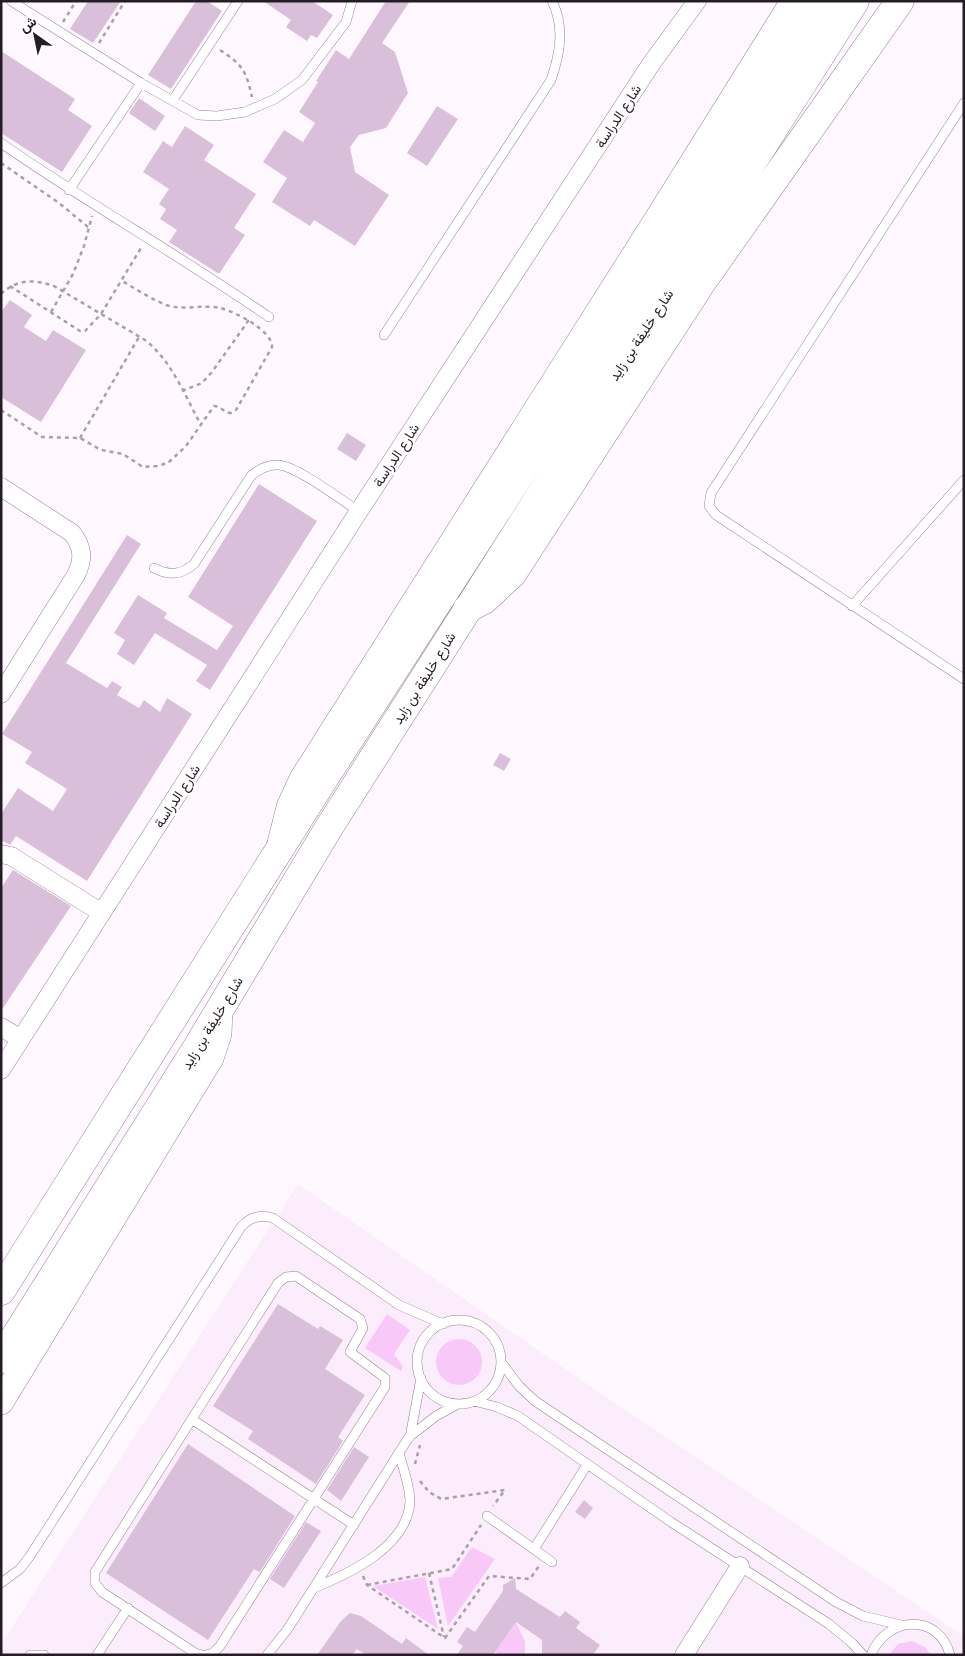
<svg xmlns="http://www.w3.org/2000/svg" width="965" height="1656" font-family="Lora,Vazirmatn,serif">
<rect width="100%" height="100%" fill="#fff9ff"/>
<path fill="#fbedfb" d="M298 1184 606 1397 964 1636V1655H1V1644L271 1225 276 1224 280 1218 279 1213Z"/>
<path fill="#f8c9f8" d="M387 1314 410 1330 394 1354 403 1367 401 1371 365 1348Z
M436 1362a23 23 0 1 1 46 0a23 23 0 1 1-46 0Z
M472 1547 495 1559 448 1626 438 1578 451 1577Z
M425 1577 438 1629 373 1586Z
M516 1622 525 1641V1655H499L495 1652Z
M912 1641 925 1647 931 1655H889L898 1644Z"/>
<path fill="#dabfda" d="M88 1H121L93 43 70 29Z
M196 1H207L222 11 171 89 148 75Z
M263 1H312L333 15 317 38 311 35 307 41 286 27 291 20Z
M386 1H410L382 43 395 52 408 93 386 128 359 135 350 147 355 172 389 195 355 246 314 220 310 226 272 202 287 178 263 162 284 130 303 142 315 123 299 112 318 82 316 81 336 50 349 59Z
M1 51 75 99 68 110 92 126 62 172 1 133Z
M139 98 165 116 155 131 129 113Z
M437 106 458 119 427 166 407 153Z
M185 126 214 145 204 160 256 194 234 228 245 235 219 274 169 242 177 230 160 219 166 209 159 204 169 189 143 172 163 141 172 147Z
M10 300 32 315 24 327 46 341 53 330 86 350 41 422 1 397V312Z
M347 433 366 445 356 461 337 449Z
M259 484 317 521 210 690 196 681 207 665 155 633 134 665 117 654 125 640 114 633 138 595 167 613 164 618 217 650 233 626 188 597Z
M127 535 141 544 66 663 107 688 112 681 122 687 117 695 139 708 144 700 160 712 167 698 192 714 87 881 16 836 10 845 1 840V814L18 788 53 811 67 789 25 763 32 752 2 734Z
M500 753 511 759 504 771 493 765Z
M13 870 71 906 1 1011V888Z
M278 1304 318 1329 320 1326 343 1340 325 1369 365 1395 338 1437 343 1441 316 1484 248 1439 253 1431 213 1406Z
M188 1444 295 1516 260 1572 254 1569 208 1640 106 1573Z
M354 1447 369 1457 341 1501 327 1490Z
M584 1500 593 1508 585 1519 575 1512Z
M306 1522 321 1531 284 1588 270 1579Z
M515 1578 516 1589 560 1617 565 1611 580 1622 576 1628 600 1645 593 1655H542V1640L516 1622 493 1655H457L463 1646 457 1642 467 1627 475 1632 503 1591V1585Z
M350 1613 361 1616 402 1644 406 1638 429 1655H366L357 1649 352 1655H317L341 1621Z"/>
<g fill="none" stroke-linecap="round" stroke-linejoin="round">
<defs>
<path id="lane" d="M11 1 141 83 198 115 217 116 245 112 275 99 302 80 346 22 352 1
M173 100 238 1
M964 103 711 493 709 506 716 515 964 679
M1 143C89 204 182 257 269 317
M69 190 141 83
M384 335 551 80C560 54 565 27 552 1
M154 568C169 576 181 575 194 564L251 476C259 469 268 464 279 465 298 467 341 500 359 511
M852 606 964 480
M417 1362a42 42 0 1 1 84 0a42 42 0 1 1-84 0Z
M501 1362 519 1386 535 1401 836 1602 863 1616 901 1625
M474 1401 497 1407 518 1416 671 1522 829 1624 852 1643 863 1655
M193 1420 354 1525
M410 1437 421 1378
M487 1516 552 1562
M534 1549 587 1465
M1 1583 20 1569 30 1556 241 1227C250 1217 260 1214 273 1218L399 1305 443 1324
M314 1588C350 1573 407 1547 410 1502 410 1486 403 1468 399 1453
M30 1655H44
M97 1655 128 1608
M202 1655 195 1653 102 1592 95 1583V1572L278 1283 286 1277 296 1276 360 1319 363 1328 350 1352 385 1378V1387L220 1646 213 1653 206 1655
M267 1655 287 1630 409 1437 436 1416 458 1404
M871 1655C886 1616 939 1612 950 1655"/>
<path id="street" d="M1 487 72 533C83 547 84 559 76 575L1 694
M1 854 11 856 102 913
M1 1027 21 1039
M1 1070 359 511 651 64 697 1
M684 1655 740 1566"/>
<path id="secondary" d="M1 1402 211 1058 219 1034 220 1009"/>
<path id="primary" d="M467 609 484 600 512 574 700 285 900 1
M282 841 291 806 303 780 660 217 795 1"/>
<path id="highway" d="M1 1291 327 774 826 1
M1 1359 196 1049 328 829 855 1"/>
</defs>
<use href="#lane" stroke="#987e97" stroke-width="10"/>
<use href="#street" stroke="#987e97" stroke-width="19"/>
<use href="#secondary" stroke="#987e97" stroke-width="26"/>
<use href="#primary" stroke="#987e97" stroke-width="29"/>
<use href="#highway" stroke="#987e97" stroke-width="29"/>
<path stroke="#a7a0a7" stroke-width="2.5" stroke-dasharray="4 4" stroke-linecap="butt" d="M63 22 76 1
M99 43 125 1
M220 50C243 65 246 71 252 97
M1 163 59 203 88 227
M10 286 80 331H85L101 314 141 248
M1 294C17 279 34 279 54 286L145 340C172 361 185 396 201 425
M51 312 73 274 84 246 92 216
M182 391 202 383 212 372 251 317
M1 410 42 437 80 438 101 450 123 454 143 467 157 466 168 463 186 446 214 406C221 406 224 413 231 413L236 410 272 347C273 331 234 311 220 308 202 304 183 311 166 305 151 299 136 289 122 281
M80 438 139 337
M415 1464 420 1445
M420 1481 429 1492 441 1499 505 1490 493 1506
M429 1573 444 1637
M363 1576 367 1585 445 1638 489 1576 530 1579 539 1566
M367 1585 452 1569 481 1525
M653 1655H655"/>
<use href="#lane" stroke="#fff" stroke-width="9"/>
<use href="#street" stroke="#fff" stroke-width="18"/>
<use href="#secondary" stroke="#fff" stroke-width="25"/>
<use href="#primary" stroke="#fff" stroke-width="28"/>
<use href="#highway" stroke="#fff" stroke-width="28"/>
</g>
<g text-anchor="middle" stroke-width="5" stroke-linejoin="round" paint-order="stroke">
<g font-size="14" fill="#261c26" stroke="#fff">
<text transform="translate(618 116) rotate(-57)" y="5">شارع الدراسة</text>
<text transform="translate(641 335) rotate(-57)" y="5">شارع خليفة بن زايد</text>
<text transform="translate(396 455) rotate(-57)" y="5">شارع الدراسة</text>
<text transform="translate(424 678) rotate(-58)" y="5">شارع خليفة بن زايد</text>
<text transform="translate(177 796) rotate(-57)" y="5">شارع الدراسة</text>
<text transform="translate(212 1023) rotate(-59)" y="5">شارع خليفة بن زايد</text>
</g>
</g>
<rect width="965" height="1656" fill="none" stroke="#261c26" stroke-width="5"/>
<g transform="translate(35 35) rotate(327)" stroke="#ffffff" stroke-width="4" paint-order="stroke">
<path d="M0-4L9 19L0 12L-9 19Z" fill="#261c26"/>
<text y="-8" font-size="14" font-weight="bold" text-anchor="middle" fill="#261c26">ش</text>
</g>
</svg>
